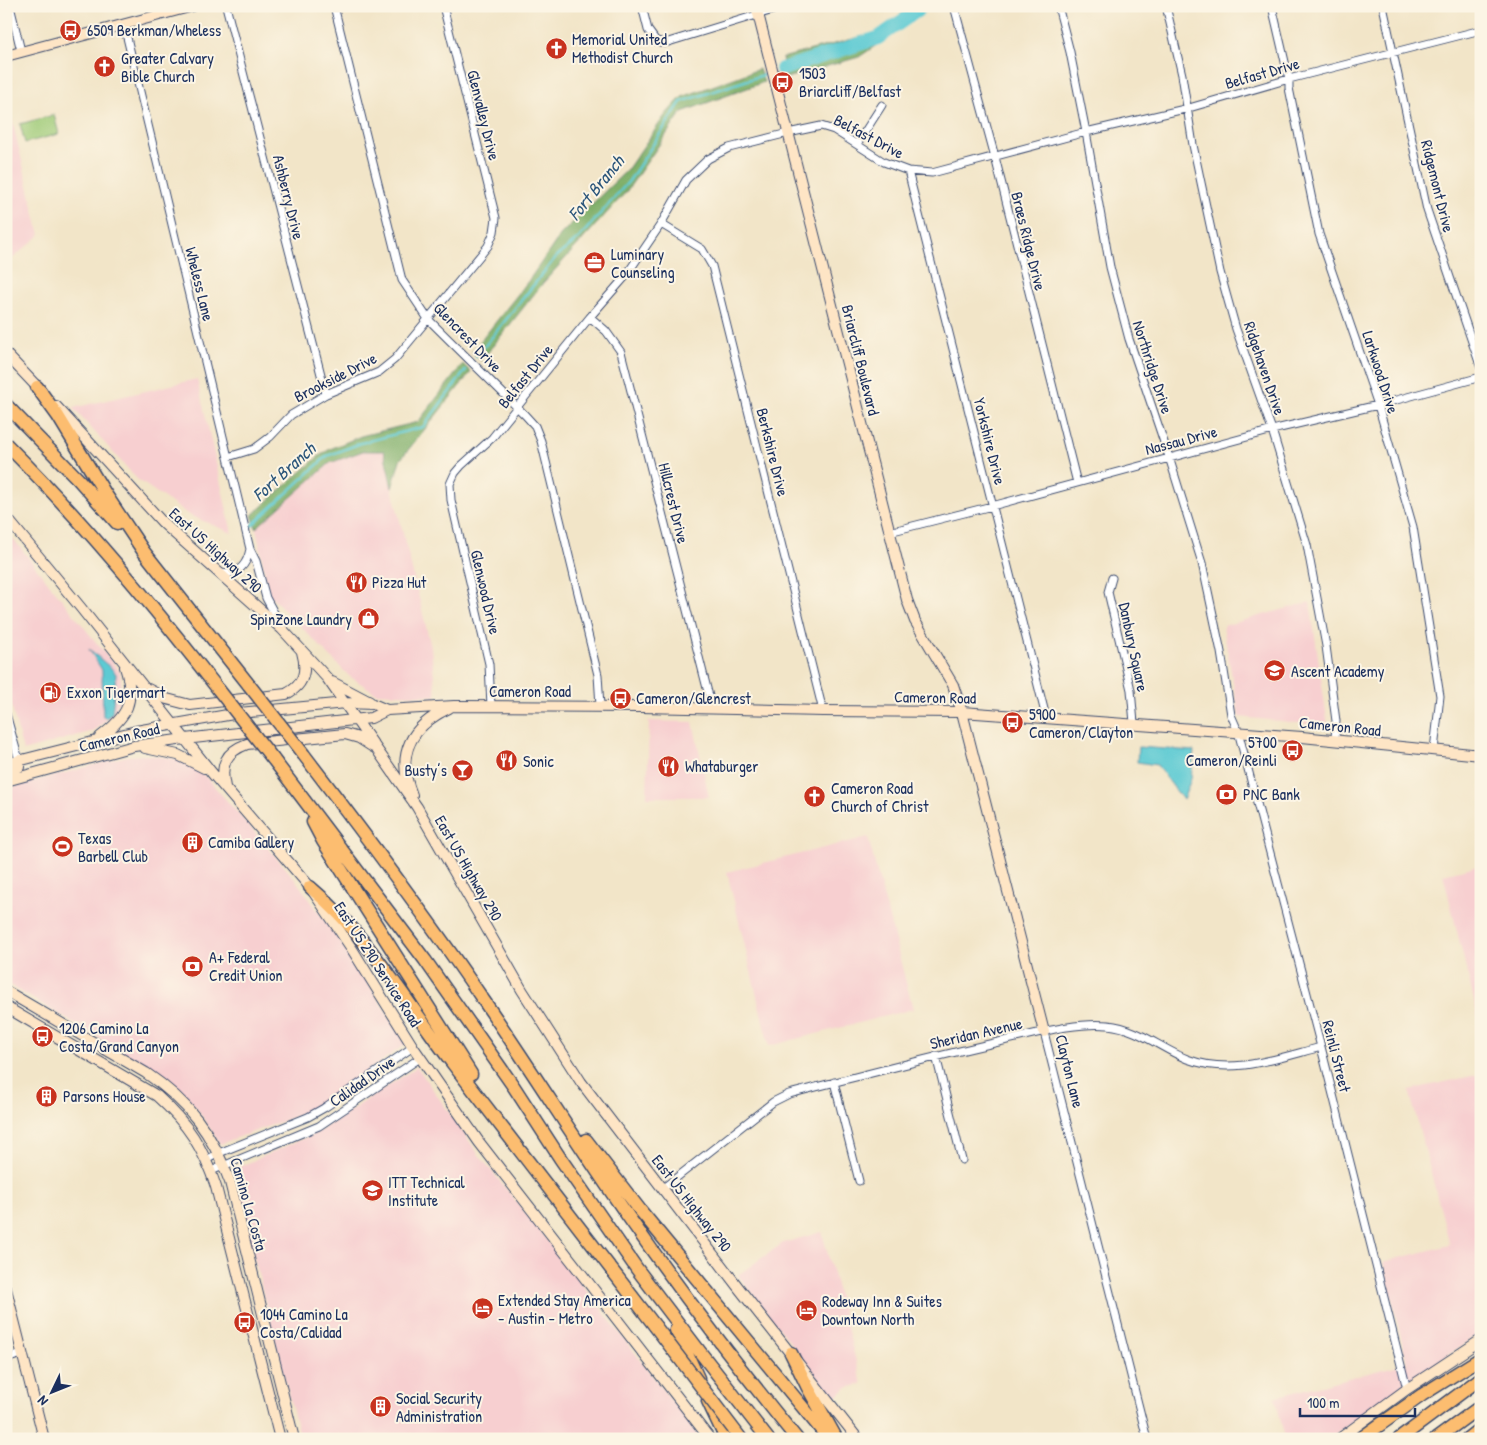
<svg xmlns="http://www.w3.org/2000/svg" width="1487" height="1445" font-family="'Patrick Hand',sans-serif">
<rect width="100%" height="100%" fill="#fcf5e5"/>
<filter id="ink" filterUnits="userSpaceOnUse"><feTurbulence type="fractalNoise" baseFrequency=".02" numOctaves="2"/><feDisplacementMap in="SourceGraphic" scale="10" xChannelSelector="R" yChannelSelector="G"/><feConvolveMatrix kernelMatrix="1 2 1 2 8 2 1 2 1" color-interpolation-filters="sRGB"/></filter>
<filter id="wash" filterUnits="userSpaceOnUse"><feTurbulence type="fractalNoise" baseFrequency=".0096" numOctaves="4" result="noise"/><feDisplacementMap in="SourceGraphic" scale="20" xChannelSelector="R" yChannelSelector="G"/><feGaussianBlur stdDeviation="1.12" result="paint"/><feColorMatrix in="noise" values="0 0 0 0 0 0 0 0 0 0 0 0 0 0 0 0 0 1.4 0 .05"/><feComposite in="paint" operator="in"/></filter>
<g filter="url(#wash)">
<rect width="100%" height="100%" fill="#f2e5c8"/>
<path fill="#f7cfd0" d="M6 95 40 235 6 264Z
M197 379 232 533 189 515 137 479 73 408Z
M363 451H384L392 488 431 647 436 696 376 693 349 676 269 594 256 528 330 463Z
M6 530 120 672 122 694 113 715 93 731 23 751 6 684Z
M1310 602 1328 726 1239 717 1223 626Z
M649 721 693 722 709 797H647Z
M147 755 178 759 194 768 206 777 251 828 294 878 356 963 406 1044 319 1105 299 1115 220 1144 196 1107 155 1071 6 983V789L127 756Z
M868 837 913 1009 769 1046 727 872Z
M1481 865V1029L1443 874Z
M417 1067 479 1155 578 1279 701 1439H300L232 1170 318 1132Z
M1481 1074V1332L1328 1439H1285L1275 1397 1407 1363 1383 1262 1450 1245 1409 1090Z
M822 1232 862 1384 846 1388 834 1399 738 1275 783 1243Z"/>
<path fill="#9eca77" stroke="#5c7c6a" d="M54 115 59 134 25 143 20 124Z"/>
<path fill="#7eae68" stroke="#4c6e63" d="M912 6H923L919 16 859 57 786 78 782 58 875 33Z
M759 69 764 82 682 112 626 192 543 283 481 361 472 352 529 280 561 234 627 170 666 114 682 97Z
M463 364 471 372 400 460 392 488 384 451H363L330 463 256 528 252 515 318 457 330 449 361 436 418 422Z"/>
<path fill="#5dcad3" stroke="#3c7c98" d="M89 649 112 669 116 674 112 714 106 718 103 716 102 670Z
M1138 747 1194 751 1191 779 1183 800 1157 765 1137 762Z"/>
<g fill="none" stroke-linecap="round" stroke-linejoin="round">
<path stroke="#5dcad3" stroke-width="2.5" d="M476 357 556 257 578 239 629 181 681 102 763 75
M249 528 327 456 361 443 423 427 466 370"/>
<path stroke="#5dcad3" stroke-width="14" d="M782 69 878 38 918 10 919 6"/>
</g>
</g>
<g filter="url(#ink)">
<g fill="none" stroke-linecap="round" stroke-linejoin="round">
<defs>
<path id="street" d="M10 6 21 51
M226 6 326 394
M334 6 402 280 428 319 525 415 535 426 541 441 598 675 600 706
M642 6 648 30 656 41 665 43 786 6
M954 6 995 157 1077 483
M1058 6 1070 52 1086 132 1110 267 1129 339 1169 457 1202 563 1221 652 1231 715 1238 731 1321 1047 1407 1389
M1166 6 1182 75 1193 145 1220 272 1236 329 1272 430 1307 545 1326 646 1336 721 1335 740
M1272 6 1289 79V88L1319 234 1378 405 1413 527 1440 696 1434 750
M1383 6 1427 210 1481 368
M124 25 250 549 256 561 266 598 280 624
M857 144 882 105
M908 171 1046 717
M661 224 702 249 712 266 823 711
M590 317 606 331 621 352 712 708
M228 457 254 449 270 437 291 415 326 394 379 372 395 359 488 246 494 232 496 218 443 6
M889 532 992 506 1280 428 1378 405 1481 377
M220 573C238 576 247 565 250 549
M1112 578 1108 592 1131 690 1134 723
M491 706 489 664 451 500 450 484 455 473 461 466 492 438 590 317 625 277 661 224 686 180 708 159 729 148 788 133 821 126 834 130 884 162 908 171 932 173 1086 132 1189 108 1289 79 1481 30
M6 714 19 760
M1044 1032 1147 1439
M936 1056 962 1160
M834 1082 859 1181
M206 1160 219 1153 308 1117 324 1108 413 1047
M211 1171 319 1126 420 1058
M662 1189 773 1102 789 1094C860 1076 931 1057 1003 1041 1036 1034 1073 1022 1108 1025 1138 1028 1160 1048 1187 1059 1232 1076 1278 1058 1321 1047
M6 1359 22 1354"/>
<path id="secondary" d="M756 6 907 600 915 621 953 685 962 712 1044 1032
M6 56 193 6
M6 354 42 392
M56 406 163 523 282 629 327 678 417 807 522 990 581 1082 738 1287 858 1439
M6 517 81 608 212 773 310 887 352 949 413 1047 479 1142 710 1439
M332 682 370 702
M148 689 167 699 190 705 286 694C305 685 307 670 302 652
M100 737C128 716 136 701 125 667
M145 748 178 755 204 768
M6 764 136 731 239 713 346 703 373 704 387 710
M6 773 19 767V760
M6 781 134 746 185 739 371 718 387 710 454 706 641 707 823 711 962 712 1302 737 1481 755
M225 787C220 765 225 752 247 744L345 734 359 738 373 747
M412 795C395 754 411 726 449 708
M6 991 146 1073C189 1102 212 1133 230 1182L294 1439
M6 1007 157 1096C188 1124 203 1147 216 1187L280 1439
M6 1289 44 1439
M1339 1439 1407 1389 1481 1340"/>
<path id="highway" d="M37 387 58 416 106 495 144 552 249 685
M6 405 78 479 117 523
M6 444C83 521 152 604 218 689
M304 755C366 836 427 917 484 1001 534 1073 580 1148 630 1219 683 1295 739 1368 797 1439
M273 759 425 960 514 1087 560 1158 637 1269 700 1352 768 1439
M313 822 323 841 471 1074
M310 887C369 936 408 1005 454 1065 521 1153 589 1239 655 1326
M586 1140 640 1210 829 1439
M676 1330 698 1378
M791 1353 807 1386 835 1436
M708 1401 726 1439
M1360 1439 1422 1395 1481 1358
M1399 1439 1481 1378
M1436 1439 1481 1406
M1467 1439 1481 1428"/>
</defs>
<use href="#street" stroke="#3b4a6e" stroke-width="9"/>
<use href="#secondary" stroke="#3b4a6e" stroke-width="12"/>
<use href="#highway" stroke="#3b4a6e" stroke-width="15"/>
<use href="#street" stroke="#fff" stroke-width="7"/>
<use href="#secondary" stroke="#fee5c5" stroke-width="10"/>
<use href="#highway" stroke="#fcbd6f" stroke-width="12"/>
<defs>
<path id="highway-bridge" d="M249 685 304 755
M218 689 273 759
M655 1326 741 1439"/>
</defs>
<use href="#highway-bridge" stroke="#3b4a6e" stroke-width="15" stroke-linecap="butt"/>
<use href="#highway-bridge" stroke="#fcbd6f" stroke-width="12"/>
</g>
</g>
<defs>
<symbol id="bus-disc" viewBox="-11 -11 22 22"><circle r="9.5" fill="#c8321e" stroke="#fcf5e5"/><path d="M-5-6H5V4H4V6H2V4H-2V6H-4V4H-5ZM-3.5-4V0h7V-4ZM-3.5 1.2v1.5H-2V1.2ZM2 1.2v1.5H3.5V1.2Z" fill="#fff"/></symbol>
<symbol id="church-disc" viewBox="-11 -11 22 22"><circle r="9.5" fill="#c8321e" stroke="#fcf5e5"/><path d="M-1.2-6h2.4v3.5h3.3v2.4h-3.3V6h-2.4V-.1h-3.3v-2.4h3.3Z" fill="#fff"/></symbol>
<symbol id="office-disc" viewBox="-11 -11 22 22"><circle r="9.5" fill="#c8321e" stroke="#fcf5e5"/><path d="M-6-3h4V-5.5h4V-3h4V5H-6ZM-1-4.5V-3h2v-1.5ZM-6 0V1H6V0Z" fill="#fff"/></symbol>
<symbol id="restaurant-disc" viewBox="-11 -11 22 22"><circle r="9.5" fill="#c8321e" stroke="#fcf5e5"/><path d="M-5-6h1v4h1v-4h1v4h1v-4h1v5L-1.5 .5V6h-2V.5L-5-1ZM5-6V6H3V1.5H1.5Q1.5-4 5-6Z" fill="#fff"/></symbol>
<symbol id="shop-disc" viewBox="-11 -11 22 22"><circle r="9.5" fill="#c8321e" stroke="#fcf5e5"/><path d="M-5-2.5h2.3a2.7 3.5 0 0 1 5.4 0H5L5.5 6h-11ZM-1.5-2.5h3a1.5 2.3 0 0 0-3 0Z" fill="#fff"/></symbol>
<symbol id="school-disc" viewBox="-11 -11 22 22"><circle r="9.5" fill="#c8321e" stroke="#fcf5e5"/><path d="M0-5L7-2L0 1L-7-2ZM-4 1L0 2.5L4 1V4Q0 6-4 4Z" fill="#fff"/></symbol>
<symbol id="fuel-disc" viewBox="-11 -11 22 22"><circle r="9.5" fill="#c8321e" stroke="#fcf5e5"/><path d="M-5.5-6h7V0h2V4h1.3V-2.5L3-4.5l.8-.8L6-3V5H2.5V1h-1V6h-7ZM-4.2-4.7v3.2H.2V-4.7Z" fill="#fff"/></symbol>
<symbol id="bar-disc" viewBox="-11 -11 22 22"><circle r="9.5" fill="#c8321e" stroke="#fcf5e5"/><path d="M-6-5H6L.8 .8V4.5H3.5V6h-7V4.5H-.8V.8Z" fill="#fff"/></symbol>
<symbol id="bank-disc" viewBox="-11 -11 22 22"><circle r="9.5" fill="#c8321e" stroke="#fcf5e5"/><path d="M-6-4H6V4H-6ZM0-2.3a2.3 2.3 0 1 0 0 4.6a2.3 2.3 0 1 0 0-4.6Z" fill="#fff"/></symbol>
<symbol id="building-disc" viewBox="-11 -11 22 22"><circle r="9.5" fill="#c8321e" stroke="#fcf5e5"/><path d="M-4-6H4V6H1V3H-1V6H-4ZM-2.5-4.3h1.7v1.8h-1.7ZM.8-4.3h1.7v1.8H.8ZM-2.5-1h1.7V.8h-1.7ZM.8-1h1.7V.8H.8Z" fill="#fff"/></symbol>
<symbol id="stadium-disc" viewBox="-11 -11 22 22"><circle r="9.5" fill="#c8321e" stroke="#fcf5e5"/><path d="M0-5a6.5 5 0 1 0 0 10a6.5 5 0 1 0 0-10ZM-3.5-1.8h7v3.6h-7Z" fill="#fff"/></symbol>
<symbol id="university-disc" viewBox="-11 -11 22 22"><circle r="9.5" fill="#c8321e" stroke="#fcf5e5"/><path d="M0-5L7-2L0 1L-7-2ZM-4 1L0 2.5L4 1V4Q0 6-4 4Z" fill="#fff"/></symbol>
<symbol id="hotel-disc" viewBox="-11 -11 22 22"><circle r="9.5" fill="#c8321e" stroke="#fcf5e5"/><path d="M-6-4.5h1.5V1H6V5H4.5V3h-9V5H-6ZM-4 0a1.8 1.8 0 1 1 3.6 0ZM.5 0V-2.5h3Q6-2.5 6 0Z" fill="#fff"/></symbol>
</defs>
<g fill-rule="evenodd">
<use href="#bus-disc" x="58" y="18" width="25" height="25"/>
<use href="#church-disc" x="544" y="36" width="25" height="25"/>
<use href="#church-disc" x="92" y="54" width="25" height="25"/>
<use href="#bus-disc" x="770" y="70" width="25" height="25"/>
<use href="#office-disc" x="582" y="250" width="25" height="25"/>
<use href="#restaurant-disc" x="344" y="570" width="25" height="25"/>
<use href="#shop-disc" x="356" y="606" width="25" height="25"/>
<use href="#school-disc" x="1262" y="658" width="25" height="25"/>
<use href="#fuel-disc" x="38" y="680" width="25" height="25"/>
<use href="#bus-disc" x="608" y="686" width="25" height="25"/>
<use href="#bus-disc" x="1000" y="710" width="25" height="25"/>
<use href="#bus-disc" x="1280" y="738" width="25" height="25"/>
<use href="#restaurant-disc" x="494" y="748" width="25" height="25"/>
<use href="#restaurant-disc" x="656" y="754" width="25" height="25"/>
<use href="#bar-disc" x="450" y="758" width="25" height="25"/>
<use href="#bank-disc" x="1214" y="782" width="25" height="25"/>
<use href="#church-disc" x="802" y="784" width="25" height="25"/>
<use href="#building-disc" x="180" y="830" width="25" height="25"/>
<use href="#stadium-disc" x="50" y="834" width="25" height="25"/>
<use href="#bank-disc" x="180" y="954" width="25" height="25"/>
<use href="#bus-disc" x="30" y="1024" width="25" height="25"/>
<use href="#building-disc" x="34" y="1084" width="25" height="25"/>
<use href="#university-disc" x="360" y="1178" width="25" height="25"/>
<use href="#hotel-disc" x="470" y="1296" width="25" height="25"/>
<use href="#hotel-disc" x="794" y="1298" width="25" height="25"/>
<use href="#bus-disc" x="232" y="1310" width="25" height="25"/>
<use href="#building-disc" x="368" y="1394" width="25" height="25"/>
</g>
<g text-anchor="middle" stroke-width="4" stroke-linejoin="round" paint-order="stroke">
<g font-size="16" fill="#1b2f5e" stroke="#fcf5e5" text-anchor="start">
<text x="87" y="36">6509 Berkman/Wheless</text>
<text x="572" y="45">Memorial United<tspan x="572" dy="18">Methodist Church</tspan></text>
<text x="121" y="64">Greater Calvary<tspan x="121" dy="18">Bible Church</tspan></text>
<text x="799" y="79">1503<tspan x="799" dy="18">Briarcliff/Belfast</tspan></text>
<text x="611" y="260">Luminary<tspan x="611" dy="18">Counseling</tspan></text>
<text x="372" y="588">Pizza Hut</text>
<text x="352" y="625" text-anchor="end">SpinZone Laundry</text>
<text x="1291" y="677">Ascent Academy</text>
<text x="67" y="698">Exxon Tigermart</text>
<text x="636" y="704">Cameron/Glencrest</text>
<text x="1029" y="720">5900<tspan x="1029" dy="18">Cameron/Clayton</tspan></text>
<text x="1277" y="748" text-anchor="end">5700<tspan x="1277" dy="18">Cameron/Reinli</tspan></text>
<text x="523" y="767">Sonic</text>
<text x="685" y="772">Whataburger</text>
<text x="447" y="776" text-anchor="end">Busty’s</text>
<text x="831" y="794">Cameron Road<tspan x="831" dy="18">Church of Christ</tspan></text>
<text x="1243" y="800">PNC Bank</text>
<text x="78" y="844">Texas<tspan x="78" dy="18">Barbell Club</tspan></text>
<text x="208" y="848">Camiba Gallery</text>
<text x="209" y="963">A+ Federal<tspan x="209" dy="18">Credit Union</tspan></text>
<text x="59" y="1034">1206 Camino La<tspan x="59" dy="18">Costa/Grand Canyon</tspan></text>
<text x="63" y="1102">Parsons House</text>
<text x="388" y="1188">ITT Technical<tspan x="388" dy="18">Institute</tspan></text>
<text x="498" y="1306">Extended Stay America<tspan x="498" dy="18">- Austin - Metro</tspan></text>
<text x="822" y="1307">Rodeway Inn &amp; Suites<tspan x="822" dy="18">Downtown North</tspan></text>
<text x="260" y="1320">1044 Camino La<tspan x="260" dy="18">Costa/Calidad</tspan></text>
<text x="396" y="1404">Social Security<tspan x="396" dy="18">Administration</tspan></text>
</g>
<g font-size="16" fill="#1b2f5e" stroke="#fcf5e5">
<text transform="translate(1262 73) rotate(-16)" y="6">Belfast Drive</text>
<text transform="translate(484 115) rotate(76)" y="6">Glenvalley Drive</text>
<text transform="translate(869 136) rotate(28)" y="6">Belfast Drive</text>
<text transform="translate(1438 186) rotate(76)" y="6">Ridgemont Drive</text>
<text transform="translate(289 197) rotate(76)" y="6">Ashberry Drive</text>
<text transform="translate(1029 241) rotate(76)" y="6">Braes Ridge Drive</text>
<text transform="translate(200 284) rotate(76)" y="6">Wheless Lane</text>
<text transform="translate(468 337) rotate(46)" y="6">Glencrest Drive</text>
<text transform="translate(861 360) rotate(76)" y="6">Briarcliff Boulevard</text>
<text transform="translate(1153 367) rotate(72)" y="6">Northridge Drive</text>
<text transform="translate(1265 368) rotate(71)" y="6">Ridgehaven Drive</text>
<text transform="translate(1381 372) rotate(72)" y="6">Larkwood Drive</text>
<text transform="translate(525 376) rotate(-51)" y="6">Belfast Drive</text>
<text transform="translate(335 377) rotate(-27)" y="6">Brookside Drive</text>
<text transform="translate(1181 440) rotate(-15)" y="6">Nassau Drive</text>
<text transform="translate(990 441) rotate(76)" y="6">Yorkshire Drive</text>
<text transform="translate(773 452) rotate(76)" y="6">Berkshire Drive</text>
<text transform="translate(674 503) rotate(76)" y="6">Hillcrest Drive</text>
<text transform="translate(216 550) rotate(42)" y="6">East US Highway 290</text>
<text transform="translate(486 592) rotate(77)" y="6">Glenwood Drive</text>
<text transform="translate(1134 647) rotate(78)" y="6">Danbury Square</text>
<text x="530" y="697">Cameron Road</text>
<text transform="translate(935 697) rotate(1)" y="6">Cameron Road</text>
<text transform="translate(1340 726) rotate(6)" y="6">Cameron Road</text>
<text transform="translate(119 737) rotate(-13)" y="6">Cameron Road</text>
<text transform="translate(469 868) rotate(60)" y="6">East US Highway 290</text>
<text transform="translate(378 964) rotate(57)" y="6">East US 290 Service Road</text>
<text transform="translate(976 1033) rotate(-13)" y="6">Sheridan Avenue</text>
<text transform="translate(1337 1056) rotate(76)" y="6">Reinli Street</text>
<text transform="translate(1070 1071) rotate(76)" y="6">Clayton Lane</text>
<text transform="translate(362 1081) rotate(-35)" y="6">Calidad Drive</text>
<text transform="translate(692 1203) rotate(52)" y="6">East US Highway 290</text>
<text transform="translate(249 1204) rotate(74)" y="6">Camino La Costa</text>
</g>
<g font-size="18" font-style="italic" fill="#2c567b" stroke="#fcf5e5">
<text transform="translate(596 188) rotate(-51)" y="6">Fort Branch</text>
<text transform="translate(284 472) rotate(-42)" y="6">Fort Branch</text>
</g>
</g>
<rect width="1487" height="1445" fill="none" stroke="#fcf5e5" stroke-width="25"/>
<g transform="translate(52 1392) rotate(227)" stroke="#fcf5e5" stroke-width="4" paint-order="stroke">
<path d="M0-4L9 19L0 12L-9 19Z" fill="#1b2f5e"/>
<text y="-8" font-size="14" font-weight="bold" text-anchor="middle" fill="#1b2f5e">N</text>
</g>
<path d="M1300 1408v8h115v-8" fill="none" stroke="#1b2f5e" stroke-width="2.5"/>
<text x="1307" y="1408" font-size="15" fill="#1b2f5e" stroke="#fcf5e5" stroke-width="4" paint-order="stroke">100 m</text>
</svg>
